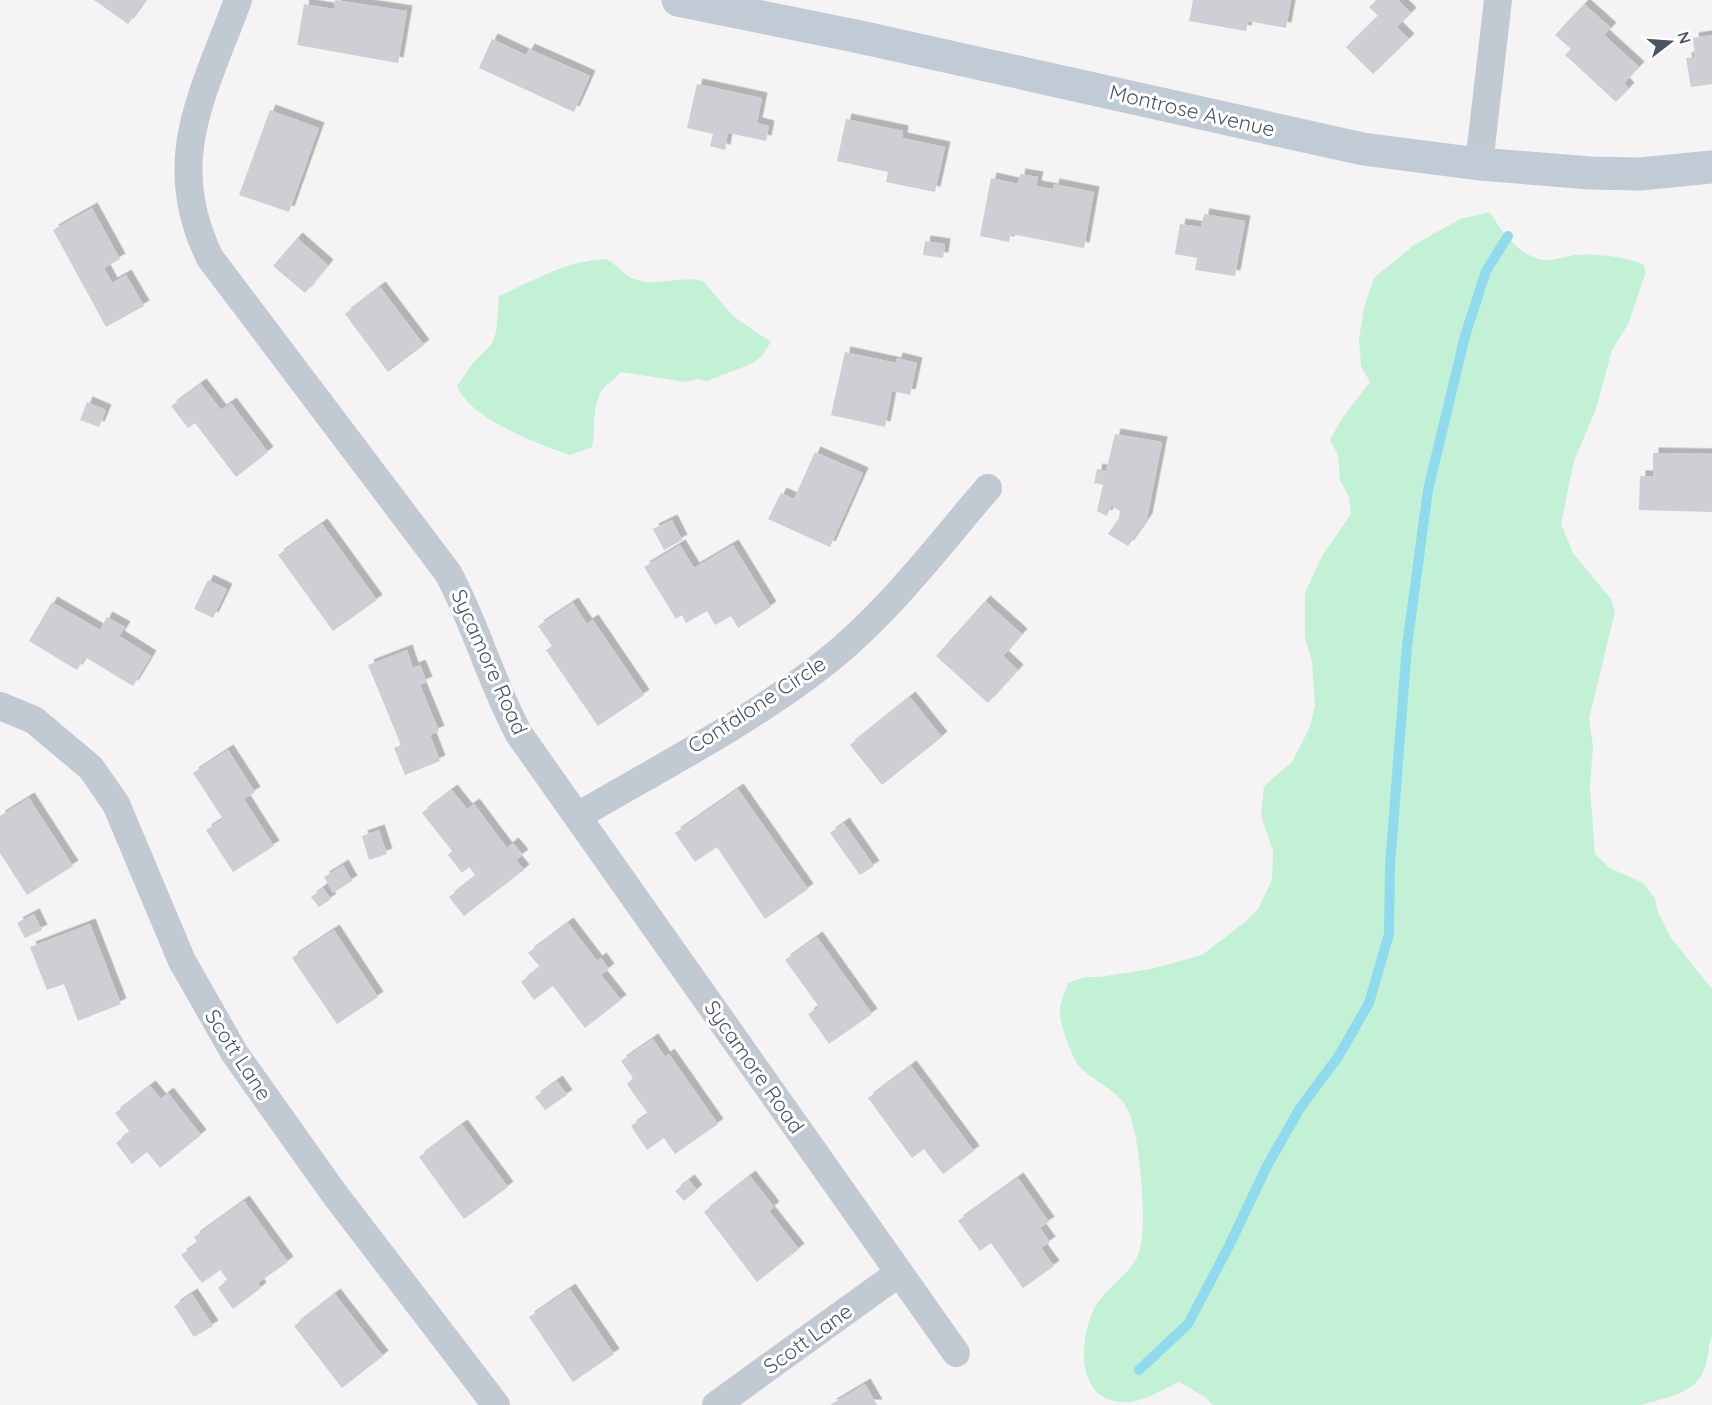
<svg xmlns="http://www.w3.org/2000/svg" width="1712" height="1405" font-family="Quicksand,sans-serif">
<defs>
<filter id="shadow"><feDropShadow dx="5.5" dy="-5.5" stdDeviation="0" flood-color="#0004"/></filter>
</defs>
<rect width="100%" height="100%" fill="#f5f3f3"/>
<path fill="#c3f1d5" d="M1490 212C1501 231 1517 253 1539 259 1551 262 1563 257 1575 255 1593 253 1626 257 1643 264L1646 272 1628 324 1612 350 1596 409 1574 461 1561 524 1573 553 1611 599 1615 612 1589 719 1593 746 1590 787 1595 854 1610 868 1643 883 1655 898 1657 910 1671 938 1712 989V1336C1708 1345 1709 1355 1706 1364 1699 1394 1665 1398 1640 1405H1213L1205 1397 1179 1382C1160 1391 1141 1404 1120 1402 1073 1398 1079 1331 1098 1302 1109 1286 1129 1274 1137 1257 1148 1237 1141 1169 1137 1145 1135 1132 1131 1112 1123 1102 1112 1088 1093 1080 1081 1068 1072 1059 1058 1021 1060 1008 1061 1000 1066 991 1068 983L1085 977H1100L1151 969 1202 955 1245 922 1258 909 1272 880 1273 851 1261 816 1264 786 1292 762 1310 727 1315 706 1312 661 1305 638V593L1322 556 1351 514 1349 497 1340 480 1338 455 1330 440 1343 417 1370 382 1361 366 1359 339 1364 308 1374 278 1414 245 1460 219Z
M606 259C618 265 624 276 637 280 658 287 680 275 703 281L734 317 771 342 760 358 751 364 707 381 698 379 686 382 621 372C616 378 608 383 603 389 591 405 596 430 592 447L570 455C539 445 469 418 457 386L472 364 491 345 496 333 499 296C536 280 564 261 606 259Z"/>
<g fill="none" stroke-linecap="round" stroke-linejoin="round">
<path stroke="#90daee" stroke-width="10" d="M1139 1370 1188 1324 1229 1246 1267 1166 1300 1108 1338 1057 1369 1003 1389 934 1390 866 1407 646 1428 490 1465 336 1486 271 1508 236"/>
</g>
<path fill="#cdcfd5" filter="url(#shadow)" d="M94 0H145L128 24Z
M335 0 407 11 398 63 297 45 304 4 334 9Z
M1193 0H1291L1286 28 1248 21 1246 31 1189 21Z
M1377 0H1398L1411 13 1397 27 1409 39 1373 74 1346 47 1378 16 1369 7Z
M1584 4 1611 28 1604 35 1639 67 1624 83 1629 88 1616 102 1565 55 1571 49 1555 35Z
M1712 35V84L1691 87 1686 58 1695 57 1693 38Z
M492 39 526 55 529 49 590 76 574 112 479 68Z
M697 84 762 98 757 123 769 126 766 141 728 133 725 150 710 146 713 134 687 128Z
M270 110 319 128 289 212 239 195Z
M846 119 903 131 902 138 945 147 935 192 886 182 888 172 837 161Z
M1020 174 1038 177 1036 186 1053 189 1054 184 1094 192 1084 248 1011 234 1009 242 980 236 991 178 1018 184Z
M92 208 120 259 104 268 112 283 126 275 144 306 106 327 53 230Z
M1204 214 1245 221 1235 276 1195 270 1197 258 1175 254 1180 224 1201 227Z
M297 238 328 265 305 293 273 266Z
M925 241 945 244 943 258 923 255Z
M380 287 424 345 388 372 345 314Z
M845 352 896 363 897 358 917 363 910 395 892 391 885 427 831 415Z
M201 384 221 410 231 403 268 452 236 477 195 423 188 428 171 406Z
M87 402 106 410 99 427 80 420Z
M1115 434 1162 442 1147 519 1128 546 1108 534 1119 518 1120 511 1111 506 1107 516 1097 511 1103 485 1094 483 1097 469 1106 471Z
M815 452 863 473 830 547 768 519 781 493 794 499Z
M1653 453 1712 454V512L1639 510 1640 476H1653Z
M672 520 682 540 664 550 653 529Z
M322 524 377 600 333 631 278 555Z
M680 545 694 568 733 545 771 607 738 628 731 616 715 625 707 611 686 623 682 615 676 619 644 567Z
M208 580 227 589 213 618 194 609Z
M985 601 1022 634 1003 656 1018 670 988 703 936 656Z
M52 602 100 630 107 617 125 627 119 636 151 656 133 686 85 657 77 670 29 641Z
M573 603 587 624 593 620 644 695 598 726 546 650 552 646 538 626Z
M407 650 413 668 420 665 427 682 420 685 439 731 430 735 440 761 405 775 394 748 401 745 368 665Z
M910 697 942 737 882 785 850 745Z
M228 750 255 792 244 799 274 846 233 872 206 830 223 819 193 773Z
M738 789 808 889 765 919 717 847 695 862 675 833Z
M452 790 467 809 474 804 507 848 513 843 523 855 516 860 524 870 464 916 449 897 476 876 469 867 462 873 448 855 452 851 422 813Z
M29 798 73 866 27 895 0 853V816Z
M844 823 874 866 860 875 830 833Z
M379 830 387 854 369 860 362 836Z
M343 865 352 881 333 893 324 877Z
M323 888 331 899 319 907 311 897Z
M34 914 42 930 25 938 17 923Z
M568 923 597 961 601 958 609 969 601 975 621 1000 585 1028 553 986 534 1000 521 982 540 967 528 953Z
M90 924 121 1004 78 1021 64 984 47 990 30 947Z
M334 930 378 997 337 1024 292 958Z
M817 937 872 1014 829 1044 808 1014 819 1007 785 960Z
M653 1039 665 1057 669 1054 718 1124 675 1154 664 1138 647 1150 631 1126 648 1114 627 1084 633 1078 621 1061Z
M911 1066 974 1151 943 1174 924 1149 912 1158 868 1098Z
M557 1081 567 1095 545 1110 535 1097Z
M150 1086 161 1099 168 1093 201 1135 160 1168 147 1152 132 1164 116 1143 130 1132 115 1113Z
M462 1125 508 1187 464 1219 419 1157Z
M750 1176 774 1207 769 1211 799 1249 757 1282 704 1212Z
M1018 1178 1049 1222 1040 1228 1050 1242 1041 1248 1054 1266 1023 1288 991 1243 980 1251 958 1221Z
M689 1180 697 1190 684 1201 675 1191Z
M244 1201 288 1262 258 1283 261 1288 233 1309 218 1288 228 1280 220 1270 202 1283 181 1255 198 1243 194 1237Z
M570 1289 614 1354 573 1382 529 1317Z
M192 1294 213 1326 194 1337 174 1306Z
M335 1294 383 1356 342 1388 294 1326Z
M865 1384 877 1405H830Z"/>
<g fill="none" stroke-linecap="round" stroke-linejoin="round">
<path stroke="#c1cad2" stroke-width="28" d="M238 0C204 93 162 160 210 258L448 573C476 625 491 682 519 734L956 1353
M1479 164 1498 0
M0 706 34 720 91 768 116 804 182 961 235 1054 333 1192 496 1405
M578 816C661 767 750 722 826 662 888 613 937 547 988 488
M716 1405 899 1273"/>
<path stroke="#c1cbd6" stroke-width="33" d="M678 0 860 37 1363 149 1479 164 1590 173 1640 174 1712 167"/>
</g>
<g text-anchor="middle" stroke-width="6" stroke-linejoin="round" paint-order="stroke">
<g font-size="21" fill="#4a5661" stroke="#fff">
<text transform="translate(1192 111) rotate(13)" y="7">Montrose Avenue</text>
<text transform="translate(489 662) rotate(66)" y="7">Sycamore Road</text>
<text transform="translate(757 705) rotate(-33)" y="7">Confalone Circle</text>
<text transform="translate(238 1055) rotate(57)" y="7">Scott Lane</text>
<text transform="translate(754 1067) rotate(55)" y="7">Sycamore Road</text>
<text transform="translate(808 1339) rotate(-36)" y="7">Scott Lane</text>
</g>
</g>
<g transform="translate(1670 42) rotate(73)" stroke="#ffffff" stroke-width="4.5" paint-order="stroke">
<path d="M0-4.5L10 22L0 15L-10 22Z" fill="#4a5661"/>
<text y="-9" font-size="16" font-weight="bold" text-anchor="middle" fill="#4a5661">N</text>
</g>
</svg>
